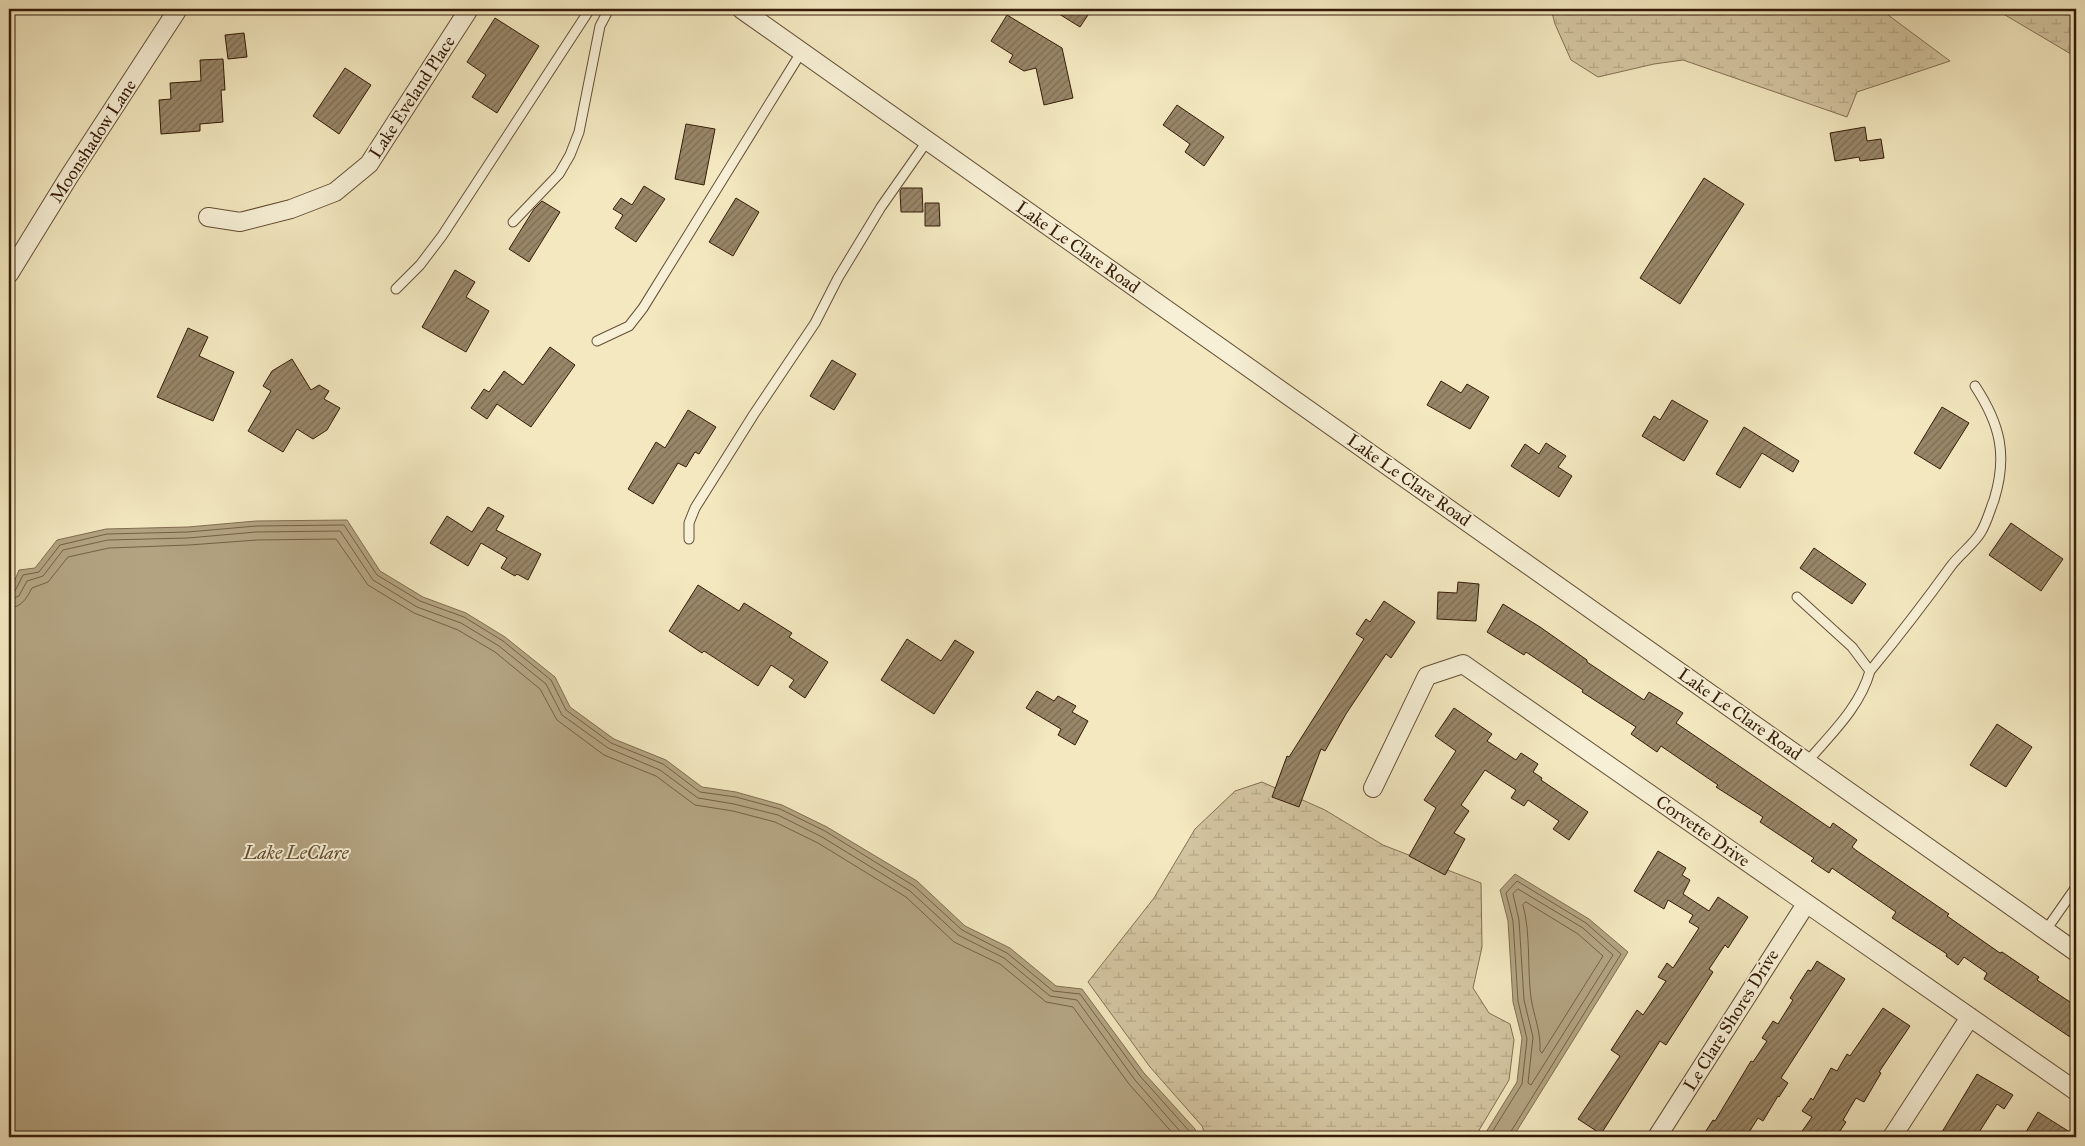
<svg xmlns="http://www.w3.org/2000/svg" width="2085" height="1146" font-family="'IM FELL Great Primer',serif">
<defs>
<pattern id="wetland-marsh" width="20" height="14" patternUnits="userSpaceOnUse" patternTransform="scale(1.25)"><rect width="20" height="14" fill="#d3c5a1"/><path d="M1 5h8M5 5V1M11 12h8M15 12V8" fill="none" stroke="#b6a989"/></pattern>
<pattern id="building-hatch" width="6" height="6" patternUnits="userSpaceOnUse" patternTransform="scale(1.25)"><rect width="6" height="6" fill="#988668"/><path d="M-1 1l2-2M0 6l6-6M5 7l2-2" fill="none" stroke="#7d6d54"/></pattern>
</defs>
<rect width="100%" height="100%" fill="#f3e8c0"/>
<filter id="stains"><feTurbulence type="fractalNoise" baseFrequency=".004" numOctaves="4"/><feColorMatrix values="0 0 0 0 .2 0 0 0 0 .09 0 0 0 0 .02 0 0 0 .5 -.17"/></filter>
<radialGradient id="worn" r=".72"><stop offset=".6" stop-color="#630" stop-opacity="0"/><stop offset="1" stop-color="#630" stop-opacity=".3"/></radialGradient>
<path fill="url(#wetland-marsh)" stroke="#847054" d="M1551 9H1880L1950 61 1857 92 1847 117 1683 60 1654 64 1598 77 1571 60 1555 24Z
M1995 9H2076V57Z
M1262 782 1325 810 1383 845 1481 883 1482 947 1473 988 1489 1013 1510 1024 1514 1040 1509 1080 1475 1137H1206L1202 1126 1150 1067 1088 982 1154 898 1195 829 1235 791Z"/>
<path fill="#b3a381" stroke="#816d51" d="M347 520 380 571 423 597 466 613 505 637 555 677 570 707 614 739 666 760 702 787 736 792 782 805 827 827 917 881 965 926 1010 948 1056 986 1082 989 1144 1073 1195 1129 1197 1137H9V594L19 570 35 568 57 540 106 529 188 527 256 521Z
M1515 874 1589 919 1628 952 1513 1137H1483L1517 1082 1522 1038 1513 1002 1508 921 1500 890Z"/>
<g fill="none" stroke-linecap="round" stroke-linejoin="round">
<path stroke="#746044" stroke-width="1" d="M9 594 15 591 23 575 39 572 60 545 107 534 188 532 256 526 344 525 377 575 420 601 464 617 503 641 551 680 566 710 611 743 663 764 700 792 736 797 780 809 825 831 914 886 962 930 1007 953 1053 991 1080 994 1140 1076 1190 1132 1192 1137
M9 600 19 596 27 581 43 576 63 550 108 540 188 538 256 532 340 531 373 580 417 607 461 623 499 646 546 684 562 715 608 748 660 770 698 798 734 804 778 815 822 837 910 891 958 935 1004 958 1050 996 1077 1000 1135 1080 1185 1137
M9 608C22 607 26 599 32 588L48 582 68 557 109 548 189 545 257 540 336 539 368 585 414 613 458 630 495 652 540 689 557 720 604 755 656 776 695 805 733 811 775 822 818 843 906 897 954 942 1000 964 1046 1002 1073 1007 1129 1084 1176 1137
M1518 889 1583 928 1613 955 1531 1085 1528 1083 1533 1037 1524 1000 1519 920 1513 894Z
M1526 902 1578 934 1603 956 1542 1053 1540 1051C1541 1031 1534 1017 1531 998 1527 967 1531 935 1523 905Z
M1489 1137 1522 1084 1527 1039 1518 1001 1513 921 1506 893 1517 881 1586 923 1621 954 1510 1133 1509 1137"/>
</g>
<path fill="url(#building-hatch)" stroke="#361c08" d="M1051 9H1092L1080 27Z
M1007 15 1062 48 1073 98 1044 105 1036 68 1024 71 1009 62 1013 55 991 41Z
M495 18 539 46 497 113 472 97 486 75 467 62Z
M244 33 247 57 228 59 225 35Z
M223 59 225 90H221L223 122 200 124V131L161 134 159 100 171 99 170 83 201 81 200 60Z
M345 68 371 85 339 134 313 116Z
M1177 105 1224 137 1204 166 1185 152 1190 144 1163 125Z
M686 124 715 129 704 185 675 179Z
M1865 127 1867 141 1881 139 1884 158 1860 161 1859 157 1835 161 1830 133Z
M1704 178 1744 204 1680 304 1640 278Z
M644 186 665 199 636 242 615 228 623 215 613 209 621 198 632 205Z
M902 188H922L923 212H901L900 191Z
M736 198 759 212 733 256 709 242Z
M542 201 560 212 529 262 509 249 534 209Z
M925 203H939L940 226H925Z
M455 270 475 282 466 297 489 311 466 352 422 327Z
M188 328 208 337 199 356 234 372 213 421 157 397Z
M550 347 575 365 531 427 497 404 487 419 471 408 484 389 489 392 504 371 523 385Z
M292 359 311 390 319 385 329 391 324 399 340 408 327 430 313 439 297 429 283 452 248 431 271 391 263 386 272 371Z
M832 360 856 374 834 410 810 396Z
M1441 381 1461 393 1467 384 1489 397 1470 429 1427 405Z
M1672 400 1708 421 1684 461 1642 436 1654 416 1660 420Z
M1942 407 1969 423 1940 469 1914 453Z
M688 410 716 427 699 454 695 452 686 467 678 463 653 504 628 489 656 442 665 448Z
M1744 427 1799 461 1793 472 1762 453 1740 488 1716 474Z
M1546 443 1566 456 1558 467 1572 476 1559 497 1511 466 1525 444 1539 454Z
M488 507 504 516 496 530 541 554 528 580 517 574 515 576 501 568 507 558 481 543 468 566 430 543 447 516 472 532Z
M2011 523 2063 559 2041 591 1989 555Z
M1814 548 1866 584 1852 604 1800 568Z
M1458 582 1479 584 1476 621 1437 619 1438 592 1457 593Z
M698 585 739 611 744 603 792 633 789 637 828 662 805 698 789 687 794 680 771 665 758 686 704 651 702 653 669 631Z
M1384 601 1415 622 1391 658 1386 654 1346 714 1325 751 1321 749 1299 807 1272 797 1287 756 1289 757 1364 639 1356 634 1366 619 1370 622Z
M1503 604 1540 627 1587 660V662L1644 700 1649 692 1683 713 1676 723 1830 828 1833 823 1857 840 1852 847 1857 851 1949 914 1947 916 2000 953 2002 952 2039 977 2037 980 2076 1006V1041L1984 979 1987 973 1964 957 1958 965 1946 956 1947 954 1892 918 1896 912 1832 868 1829 873 1811 861 1814 858 1760 822 1763 817 1716 787 1718 785 1661 746 1657 752 1631 734 1636 727 1582 692 1583 690 1526 652 1524 655 1487 632Z
M907 639 941 661 955 640 974 652 934 714 881 680Z
M1037 691 1054 701 1058 696 1076 706 1072 712 1088 721 1075 745 1058 735 1061 729 1026 708Z
M1454 708 1492 734 1487 741 1516 760 1521 753 1538 764 1533 772 1542 778 1541 780 1588 812 1569 840 1553 829 1559 821 1528 800 1524 806 1511 798 1516 790 1485 770 1461 805 1469 811 1454 833 1465 839 1445 875 1409 856 1436 808 1424 800 1456 751 1435 736Z
M1997 724 2032 747 2006 787 1970 765Z
M1658 851 1686 868 1682 875 1690 880 1683 894 1709 911 1718 897 1748 917 1728 948 1725 945 1709 969 1713 972 1666 1045 1660 1041 1601 1134 1578 1119 1620 1056 1611 1050 1637 1010 1643 1015 1666 981 1658 977 1667 963 1673 968 1699 928 1689 922 1693 915 1668 900 1664 909 1634 891Z
M1817 961 1845 979 1781 1078 1788 1083 1779 1097 1778 1096 1763 1121 1758 1118 1746 1137H1702L1713 1120 1715 1121 1751 1061 1753 1062 1767 1041 1762 1038 1773 1021 1778 1024 1793 1000 1790 998 1808 970 1811 971Z
M1883 1008 1910 1026 1879 1072 1881 1073 1864 1102 1856 1098 1843 1120 1846 1122 1836 1137H1798L1812 1117 1802 1111 1811 1098 1813 1100 1831 1068 1837 1071 1847 1054 1850 1056Z
M1977 1074 2013 1095 2004 1109 1997 1104 1976 1137H1939Z
M2038 1112 2076 1136V1137H2023Z"/>
<g fill="none" stroke-linecap="round" stroke-linejoin="round">
<defs>
<path id="service" d="M513 222 559 174 570 155 579 132 600 26 609 9
M396 289 420 265 442 236 590 9
M597 341 629 326 643 308 802 51
M689 539V523L695 508 754 414 815 323 838 278 881 207 928 140
M1797 597 1852 647 1870 671C1860 707 1831 734 1807 762
M1870 671C1898 637 1925 602 1951 566 1960 554 1974 544 1981 532 1987 522 1990 510 1994 500 2008 455 2000 424 1975 386
M2046 930 2076 887"/>
<path id="minor" d="M741 9 2076 952
M208 217 240 222 291 209 335 192 369 164 469 9
M9 274 70 175 178 9
M1373 788 1427 676 1463 664 2076 1091
M1657 1137 1806 904
M1892 1137 1970 1017"/>
</defs>
<use href="#service" stroke="#654f36" stroke-width="11"/>
<use href="#minor" stroke="#654f36" stroke-width="20"/>
<use href="#service" stroke="#f7f0d6" stroke-width="9"/>
<use href="#minor" stroke="#f7f0d6" stroke-width="18"/>
</g>
<g text-anchor="middle" stroke-width="4" stroke-linejoin="round" paint-order="stroke">
<g font-size="18" fill="#361c08" stroke="#f7f0d6">
<text transform="translate(412 97) rotate(-57)" y="6">Lake Eveland Place</text>
<text transform="translate(93 141) rotate(-57)" y="6">Moonshadow Lane</text>
<text transform="translate(1078 247) rotate(35)" y="6">Lake Le Clare Road</text>
<text transform="translate(1409 480) rotate(35)" y="6">Lake Le Clare Road</text>
<text transform="translate(1740 714) rotate(35)" y="6">Lake Le Clare Road</text>
<text transform="translate(1703 831) rotate(35)" y="6">Corvette Drive</text>
<text transform="translate(1731 1020) rotate(-58)" y="6">Le Clare Shores Drive</text>
</g>
<g font-size="19" font-style="italic" fill="#624b32" stroke="#f7f0d6">
<text x="296" y="859">Lake LeClare</text>
</g>
</g>
<rect width="2085" height="1146" fill="none" stroke="#f3e8c0" stroke-width="30"/>
<rect x="10" y="10" width="2065" height="1126" fill="none" stroke="#361c08" stroke-width="2.5"/>
<rect x="15" y="15" width="2055" height="1116" fill="none" stroke="#361c08"/>
<rect width="100%" height="100%" filter="url(#stains)"/>
<rect width="100%" height="100%" fill="url(#worn)"/>
</svg>
